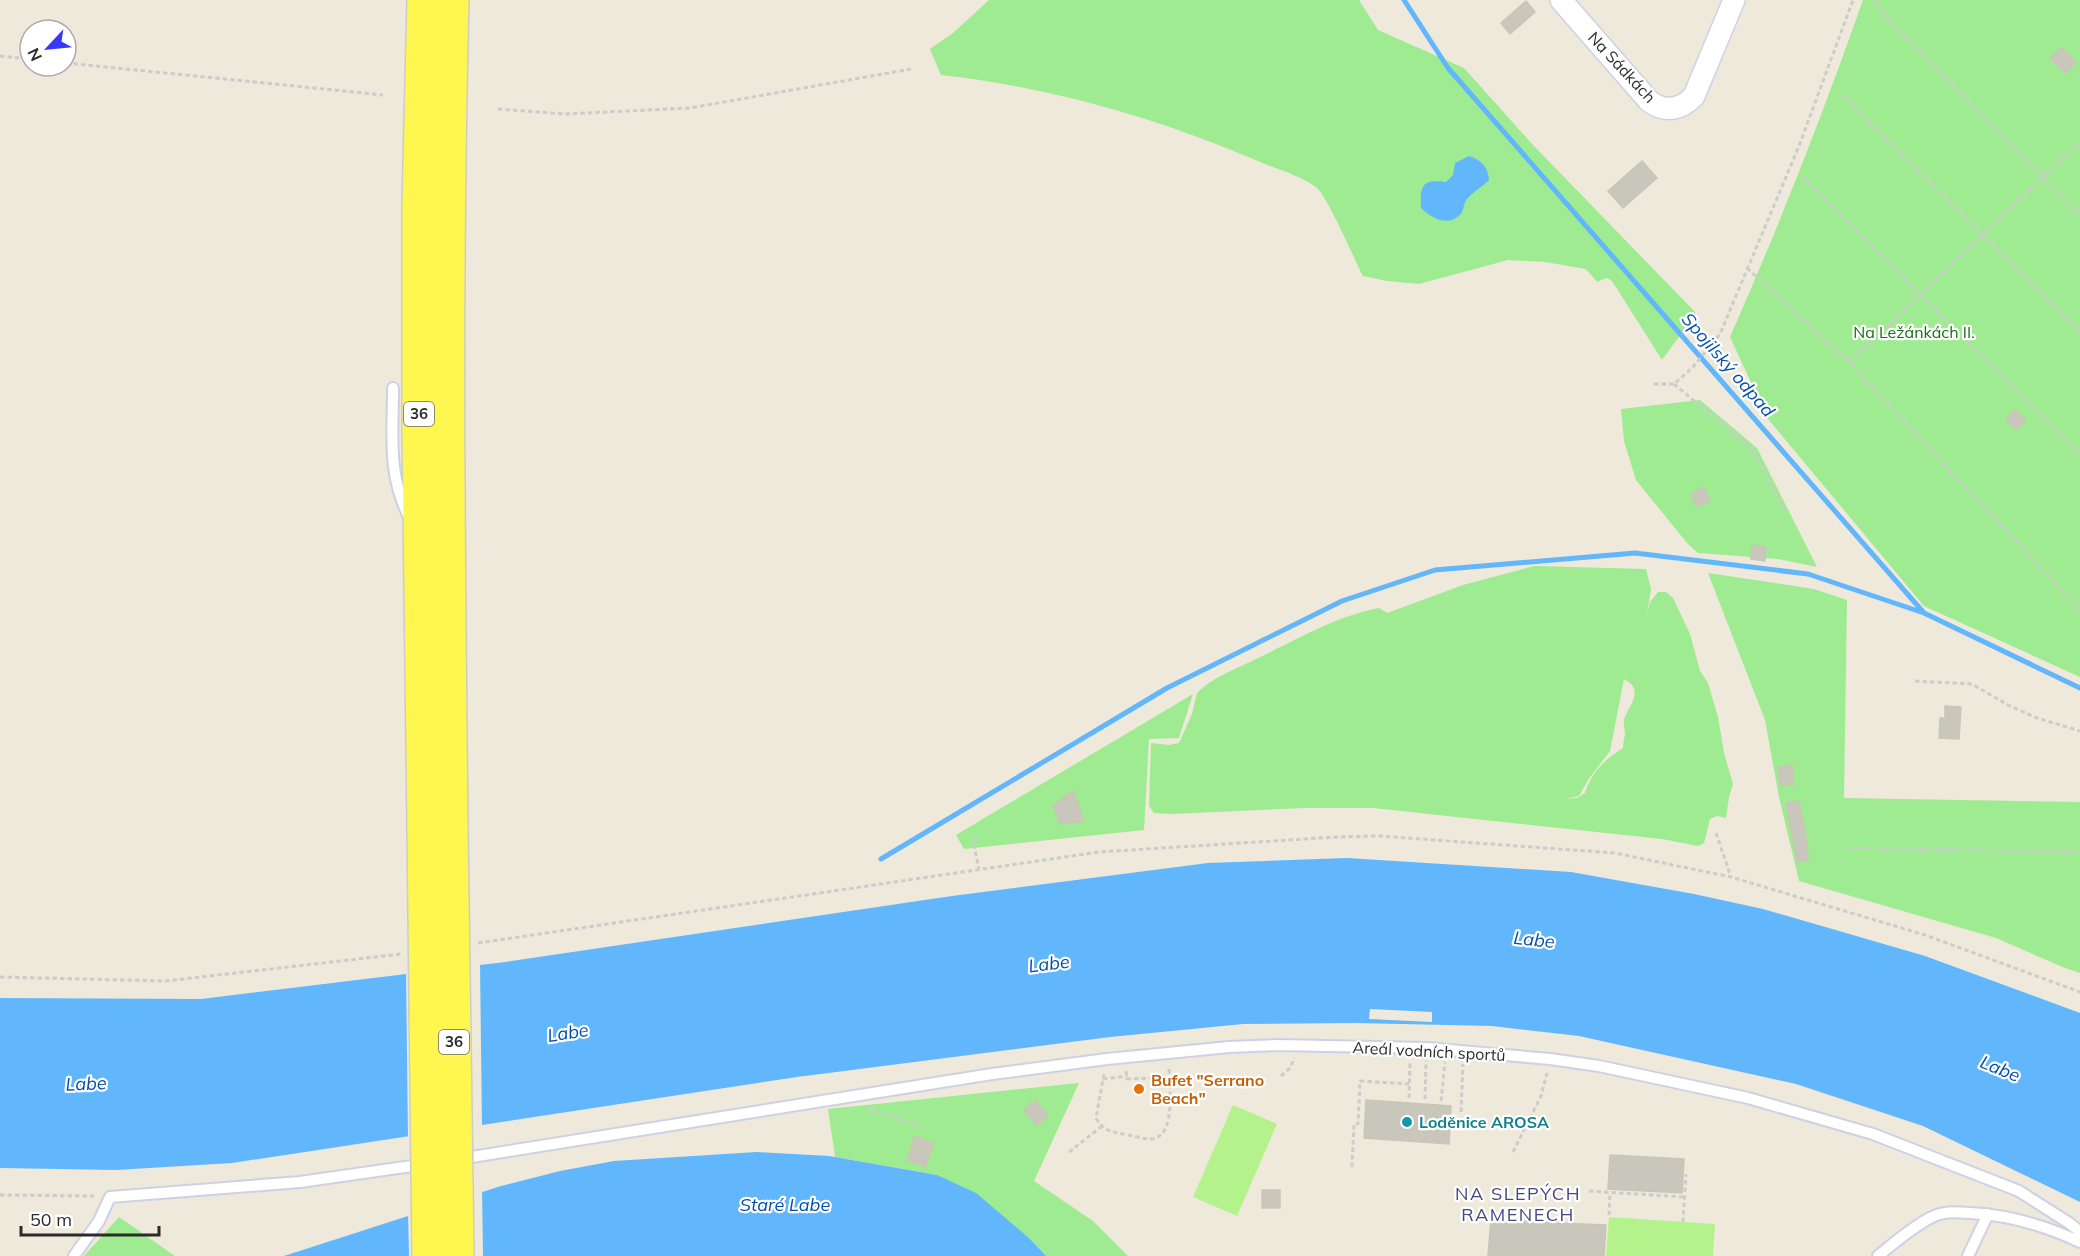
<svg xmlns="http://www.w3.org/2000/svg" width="2080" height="1256" font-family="Mulish,sans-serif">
<rect width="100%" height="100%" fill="#eee9db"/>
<path fill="#9feb91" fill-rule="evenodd" d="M989 0H1359L1378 30 1464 68 1533 145 1696 313 1662 360 1612 281 1607 278 1597 282 1586 269 1545 262 1508 260 1419 284 1387 281 1363 276C1354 259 1328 197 1316 187 1301 176 1271 167 1253 159 1154 117 1048 87 941 75L930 49 953 33Z
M1863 0H2080V677L1924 606 1768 419 1730 337C1779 226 1823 114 1863 0Z
M1700 400 1757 448 1817 567 1778 559 1698 553 1687 543 1636 480 1624 441 1621 409Z
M1534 566 1646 569 1651 589 1647 614 1650 602 1658 592H1666L1673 598 1690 634 1700 671 1708 683 1718 717 1724 753 1733 784 1729 797 1726 818 1717 816 1710 819 1704 843 1698 846 1662 839 1373 808H1305L1171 814 1154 813 1149 806 1151 743 1169 745 1179 743 1192 714 1197 693C1213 677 1236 669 1256 659 1296 640 1336 616 1379 608L1387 613 1463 585ZM1624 679C1646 691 1628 705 1624 720 1623 724 1625 730 1625 734 1624 739 1623 744 1623 748 1605 759 1591 773 1585 793L1577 798 1566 799 1579 796 1588 780 1610 751Z
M1708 573 1814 589 1847 600 1844 798 2080 802V973L2065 968 1996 938 1799 881 1779 797 1765 720Z
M1193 694 1179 738 1149 739 1144 830 964 849 956 835Z
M1079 1083 1034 1181 1093 1221 1128 1256H1046L1029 1238 937 1175 835 1157 828 1109Z
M119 1217 175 1256H84Z"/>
<path fill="#b4f38c" d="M1233 1105 1277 1124 1237 1216 1193 1197Z
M1609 1217 1715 1224 1713 1256H1606Z"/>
<path fill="#62b6fc" d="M1469 156C1481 160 1488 166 1489 180 1482 187 1473 192 1467 199 1464 203 1464 207 1462 212 1451 228 1432 219 1421 208 1420 185 1422 179 1446 182L1453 175 1455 163Z
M1347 858 1571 872 1694 894 1763 909 1925 956 2080 1013V1202L1923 1126 1796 1084 1579 1036 1492 1026 1356 1023 1243 1024 1110 1037 797 1077 232 1163 116 1170 0 1168V998L201 999 505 962 952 896 1208 863Z
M757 1152 829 1156 937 1175 976 1193 1029 1238 1046 1256H284L501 1186 560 1171 614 1161Z"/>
<path fill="#eee9db" d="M480 962 482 1127 408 1139 406 971Z
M1370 1009 1432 1012V1022L1369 1019Z
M482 1189 483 1256H409L408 1212Z"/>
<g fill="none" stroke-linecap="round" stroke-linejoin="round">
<path stroke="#62b6fc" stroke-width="5" d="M1404 0 1448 68 1924 613 2080 688
M881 859 1167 688 1342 601 1435 570 1635 553 1808 574 1924 613"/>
</g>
<path fill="#c9c6bb" stroke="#cac6b4" stroke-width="1.5" d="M1526 1 1535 12 1510 34 1501 23Z
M2062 48 2076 63 2065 73 2050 58Z
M1642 161 1657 178 1623 208 1608 191Z
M2016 410 2026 420 2016 430 2006 419Z
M1704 487 1710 501 1697 507 1691 494Z
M1752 545 1766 547 1765 561 1751 559Z
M1945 706 1961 707 1959 739 1939 738 1940 718H1945Z
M1792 765 1794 784 1780 785 1778 767Z
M1073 791 1084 821 1060 824 1053 805Z
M1799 801 1807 843 1808 860 1797 862 1786 803Z
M1035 1100 1048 1115 1037 1126 1024 1110Z
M1366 1100 1451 1106 1449 1144 1364 1138Z
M915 1136 934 1144 925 1167 907 1160Z
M1610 1155 1684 1159 1682 1193 1608 1189Z
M1262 1190H1280V1208H1262Z
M1491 1220 1606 1225 1604 1256H1488Z"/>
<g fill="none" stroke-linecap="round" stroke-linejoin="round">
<defs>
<path id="service" d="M393 388C393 437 387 474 410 519
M459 1159 992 1074 1107 1059 1229 1047 1277 1045 1427 1048 1550 1059 1599 1066 1748 1098 1873 1134 2019 1191 2069 1223 2078 1230 2080 1235
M74 1256 99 1221 110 1197 300 1182 426 1164
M1878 1256C1894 1243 1911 1228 1930 1218 1943 1211 1955 1212 1970 1213 2010 1215 2044 1225 2080 1242
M1968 1256 1988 1214"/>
<path id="minor" d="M1561 0 1649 101C1665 113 1681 110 1694 96L1734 0"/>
<path id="primary" d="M424 0 419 206V430L424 829
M451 828C448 552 445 276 452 0"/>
</defs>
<use href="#service" stroke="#d0d0e5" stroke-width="14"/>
<use href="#minor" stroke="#d0d0e5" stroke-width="24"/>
<use href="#primary" stroke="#ccc" stroke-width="36"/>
<path stroke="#ccc" stroke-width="3" stroke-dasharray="4.5 3" stroke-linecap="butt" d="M1876 0 1879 9 2080 216
M0 56 30 59
M66 63 383 95
M1842 95 2080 332
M498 109 565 114 690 108 911 69
M1803 177 2080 455
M1747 268 1849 362 2080 610
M1849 362 2080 142
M1654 384H1674L1693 367 1720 334 1799 146 1853 0
M1674 384 1753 450 1784 510
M1915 681 1972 684 2008 705 2037 718 2080 731
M1716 833 1731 877
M976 837 974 846 979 869
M1845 848 2080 852
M478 943 1099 852 1336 837 1379 836 1615 853 1731 877 1925 935 2080 992
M0 977 166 981 401 954
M1126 1071 1127 1079 1151 1078
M1104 1074 1096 1118C1104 1132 1113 1132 1128 1135 1136 1136 1148 1141 1156 1138 1176 1130 1169 1084 1169 1066
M1281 1076 1289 1069 1295 1058
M1103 1079 1127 1076
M1409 1098 1410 1061
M1425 1099 1426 1061
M1441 1101 1445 1062
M868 1109 925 1128
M1461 1112 1463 1064
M1069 1152 1101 1127
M1513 1152 1541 1096 1547 1073
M1352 1167 1354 1124H1358L1360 1081 1409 1084
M1589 1191 1684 1197
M0 1195 94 1196
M1609 1215 1610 1193
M1683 1222 1686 1174"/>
<use href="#service" stroke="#fff" stroke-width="10"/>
<use href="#minor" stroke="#fff" stroke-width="21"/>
<use href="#primary" stroke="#fff74f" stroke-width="33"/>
<defs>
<path id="primary-bridge" d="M451 828 457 1256
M424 829 429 1256"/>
</defs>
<use href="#primary-bridge" stroke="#ccc" stroke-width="36" stroke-linecap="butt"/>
<use href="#primary-bridge" stroke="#fff74f" stroke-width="33"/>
</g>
<circle fill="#e8710a" stroke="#fff" stroke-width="2" cx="1139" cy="1089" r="6"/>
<circle fill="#0f9aa8" stroke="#fff" stroke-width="2" cx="1407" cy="1122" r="6"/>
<g text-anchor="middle" stroke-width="4.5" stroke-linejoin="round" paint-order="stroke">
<g fill="#fff" stroke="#6b6b6b" stroke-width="1.5">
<rect x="404" y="402" width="30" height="24" rx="4.5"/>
<rect x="439" y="1030" width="30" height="24" rx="4.5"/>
</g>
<g font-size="15" font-weight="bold" fill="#2b2b2b">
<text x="419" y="419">36</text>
<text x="454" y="1047">36</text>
</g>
<g font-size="16" fill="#2b2b2b" stroke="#fff">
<text transform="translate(1622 67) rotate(47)" y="6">Na Sádkách</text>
<text transform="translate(1429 1051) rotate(3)" y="6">Areál vodních sportů</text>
</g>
<g font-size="16" fill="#147012" stroke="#fff">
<text x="1914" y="338">Na Ležánkách II.</text>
</g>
<g font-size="16" font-weight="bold" fill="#c56008" stroke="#fff" text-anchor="start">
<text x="1151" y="1086">Bufet "Serrano<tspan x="1151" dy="18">Beach"</tspan></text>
</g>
<g font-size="16" font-weight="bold" fill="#0d838f" stroke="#fff" text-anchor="start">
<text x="1419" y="1128">Loděnice AROSA</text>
</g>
<g font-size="18" font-style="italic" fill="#004fa9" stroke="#fff">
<text transform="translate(1728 365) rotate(49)" y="6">Spojilský odpad</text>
<text transform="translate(1534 940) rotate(6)" y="6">Labe</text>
<text transform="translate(1049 964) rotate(-7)" y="6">Labe</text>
<text transform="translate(568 1033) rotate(-9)" y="6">Labe</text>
<text transform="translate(2000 1069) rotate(22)" y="6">Labe</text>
<text transform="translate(86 1084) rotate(-2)" y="6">Labe</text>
<text x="785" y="1211">Staré Labe</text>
</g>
<g font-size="18" letter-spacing="1.5" fill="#464680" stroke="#fff">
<text x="1518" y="1200">NA SLEPÝCH<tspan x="1518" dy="21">RAMENECH</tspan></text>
</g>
</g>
<g transform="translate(48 48) rotate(244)"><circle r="28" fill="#ffffff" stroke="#aaaaaa" stroke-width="1.5"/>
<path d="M0-4.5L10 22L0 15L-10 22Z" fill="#3837ff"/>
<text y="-9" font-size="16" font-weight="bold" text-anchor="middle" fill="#2b2b2b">N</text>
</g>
<path d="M21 1226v9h138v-9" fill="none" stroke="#2b2b2b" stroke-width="3"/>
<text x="30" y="1226" font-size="18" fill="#2b2b2b" stroke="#ffffff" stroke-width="4.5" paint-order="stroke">50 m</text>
</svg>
